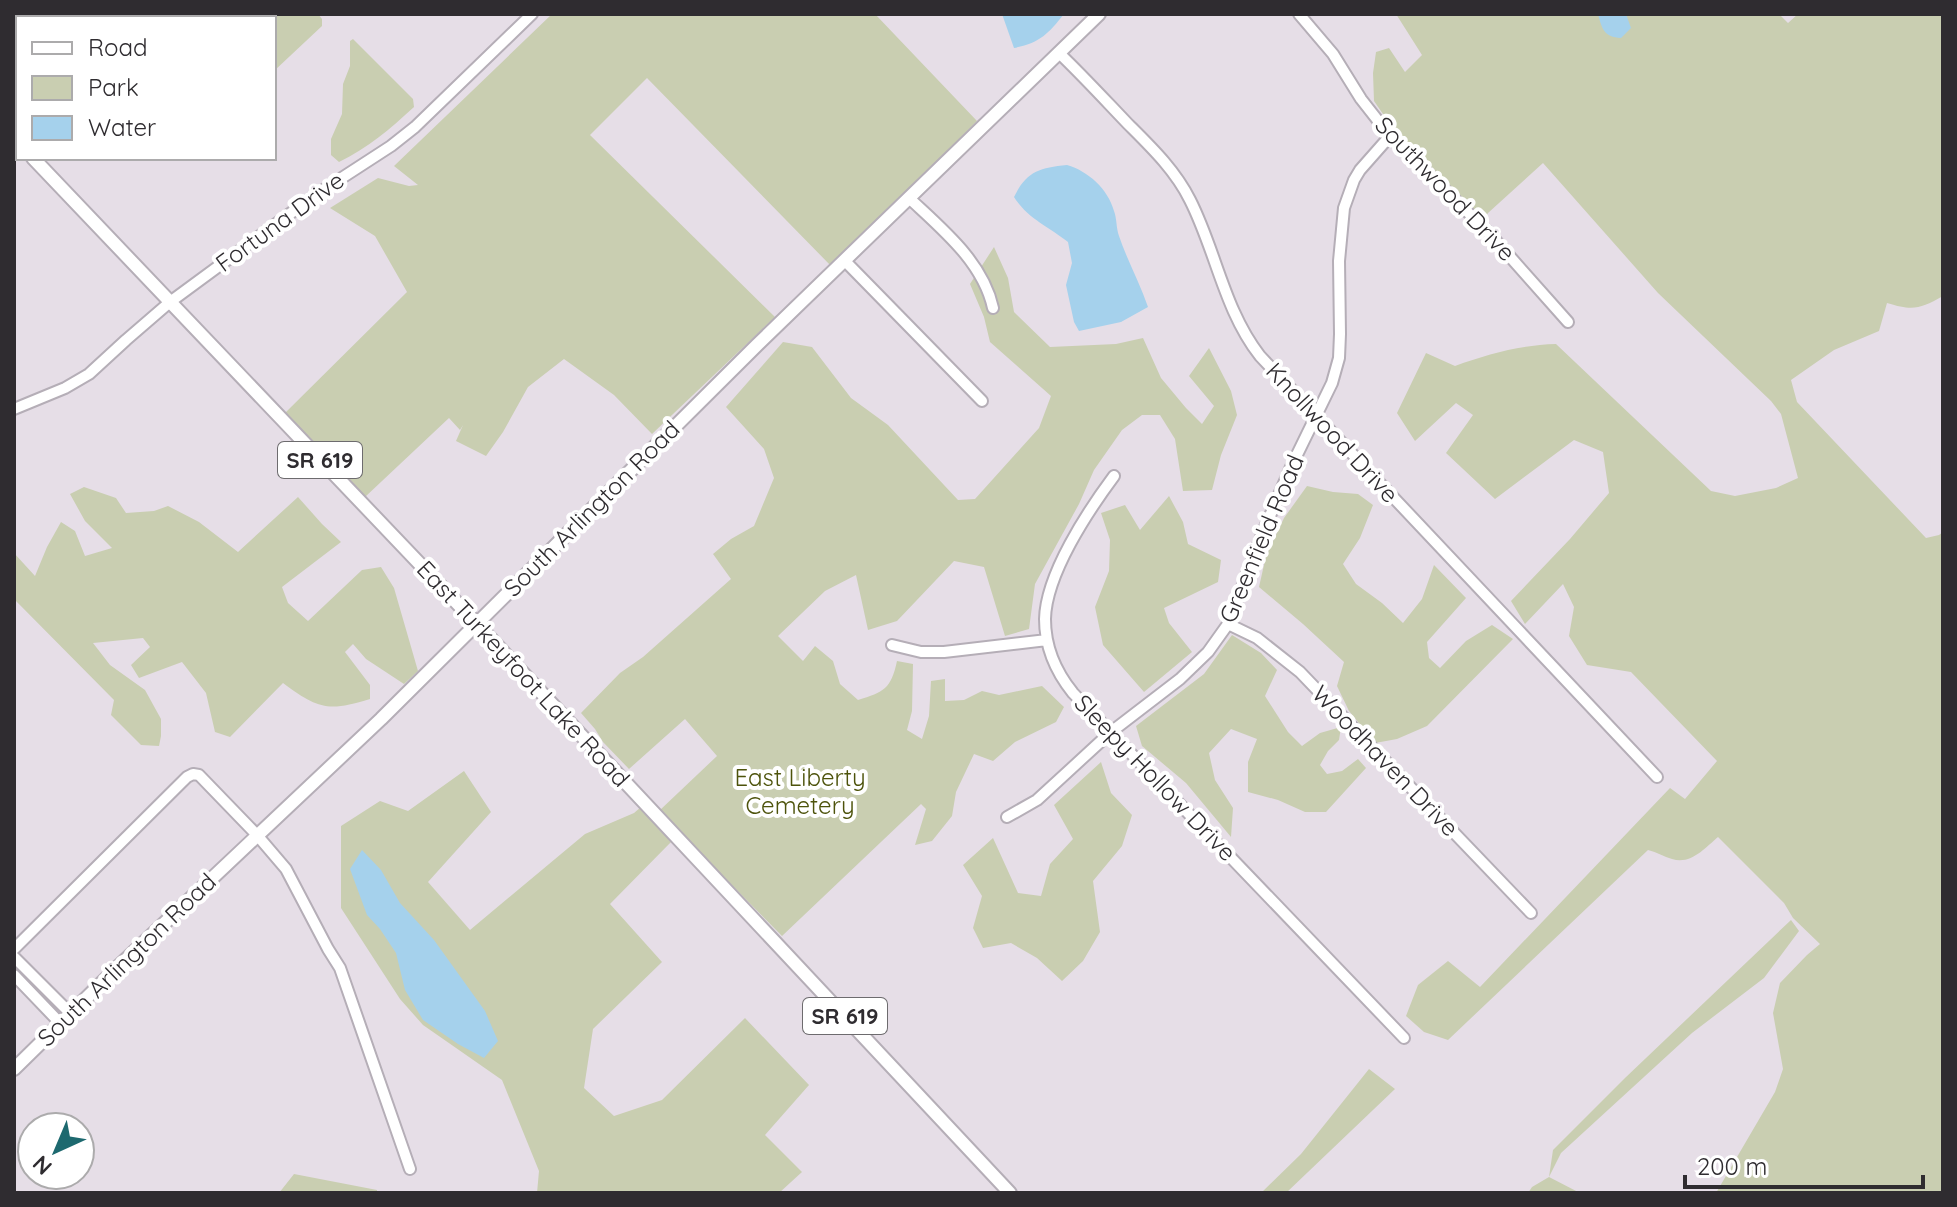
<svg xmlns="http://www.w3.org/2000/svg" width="1957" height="1207" font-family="Quicksand,sans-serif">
<rect width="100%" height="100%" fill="#e6dee7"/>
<path fill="#c9ceb1" d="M203 14H318L322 19V26L274 71V18H202Z
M552 14H875L977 121 832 267 647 78 590 135 775 317 652 434 614 395 564 359 528 387 503 432 486 456 456 441 463 425 460 430 449 418 365 497 284 414 407 292 375 236 330 208 378 178 409 186 418 185 394 166Z
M1396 14H1779L1788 23 1798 14H1943V296C1920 309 1913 311 1887 303L1879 331 1834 350 1791 380 1797 402 1926 538 1939 535 1943 532V1193H1716L1775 1092 1783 1069 1773 1013 1780 983 1807 955 1820 944 1793 918 1784 903 1718 837C1705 848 1691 865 1672 859 1664 857 1657 852 1648 850L1448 1040 1424 1032 1406 1016 1418 985 1448 961 1480 987 1670 788 1685 799 1717 761 1631 672 1587 665 1569 636 1574 607 1563 584 1525 624 1511 601 1570 539 1609 493 1603 452 1574 440 1495 499 1446 453 1473 415 1456 403 1415 441 1397 413 1426 353 1455 366C1488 354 1521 345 1556 344L1711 491 1735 496 1776 488 1798 478 1781 414 1771 401 1658 293 1543 163 1488 213 1484 220 1401 140 1374 101 1373 73 1376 52 1389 48 1405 72 1422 55Z
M353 39 413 99 414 107C390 129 368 148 339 162L331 155V139L342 114 343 84 350 66V41Z
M994 247 1008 278 1014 312 1050 347 1116 344 1143 338 1161 378 1186 408 1202 424 1214 406 1189 376 1209 348 1231 391 1237 415 1221 455 1212 490 1183 491 1175 439 1160 415H1142L1122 430 1094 470 1079 504 1035 584 1029 629 1005 636 984 567 954 561 897 621 868 630 856 575 825 591 778 636 803 661 815 646 833 661 840 684 858 700C884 692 891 689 897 661L913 664 912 711 907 730 922 739 929 716 931 681 945 679V701L964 700 982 691 999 695 1042 686 1064 707 1056 722 1015 742 993 761 974 754 956 792 952 816 932 841 915 845 926 809 921 804 782 936 659 811 717 756 685 719 629 769 603 742 595 729 581 713 620 673 643 657 731 579 713 554 731 539 754 526 774 478 764 449 726 407 783 342 812 347 851 398 888 425 958 500 975 499 1039 428 1051 396 990 342 984 317 970 284Z
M1307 486 1333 492 1358 494 1373 505 1360 538 1343 564 1356 584 1382 603 1403 623 1422 599 1434 565 1466 598 1427 642 1429 658 1440 668 1466 641 1492 625 1513 639 1427 726 1397 739 1375 743 1349 711 1337 686 1344 662 1303 624 1259 587 1266 556 1284 518Z
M84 487 116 498 126 513 154 511 168 506 199 522 238 552 298 497 322 524 341 542 282 587 288 603 308 621 362 570 381 567 394 588 418 671 404 684 366 659 353 644 345 652 370 685V699C328 712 318 709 283 683L230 737 215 732 206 693 182 662 139 678 131 665 150 647 143 638 93 643 110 665 145 690 161 719V736L159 746 141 745 111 715 114 700 14 599V553L35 576 47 547 61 522 75 531 85 556 112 548 85 521 70 494Z
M1169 496 1183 522 1188 544 1221 560 1218 582 1164 608 1169 623 1192 652 1144 692 1103 645 1095 607 1109 571 1110 540 1101 513 1125 505 1140 530Z
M1232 635 1261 653 1277 670 1265 696 1288 732 1302 746 1320 733 1341 727 1339 740 1328 751 1320 765 1327 774 1342 771 1358 759 1366 768 1326 812H1305L1278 800 1248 792V762L1257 739 1231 729 1209 753 1215 780 1233 808 1231 837 1186 783 1142 746 1136 726 1204 674Z
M1101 762 1111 793 1132 815 1122 846 1093 881 1100 932 1083 961 1062 981 1037 958 1011 943 983 948 973 928 982 896 963 865 993 838 1018 893 1041 896 1050 864 1073 839 1054 805Z
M464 771 491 812 428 882 470 930 585 834 634 813 641 807 671 842 610 904 662 962 593 1029 584 1088 614 1116 662 1100 745 1018 809 1085 765 1135 802 1172 779 1193H537L539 1171 502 1080 423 1025 400 999 341 908V826L380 801 408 811Z
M1791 920 1799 931 1764 978 1692 1033 1561 1153 1549 1177 1580 1193H1528L1532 1187 1549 1177 1553 1150 1625 1078Z
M1369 1069 1395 1089 1286 1193H1261L1301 1154Z
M294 1174 377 1190V1193H279Z"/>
<path fill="#a5d1ec" d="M1002 14H1064C1048 34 1040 43 1014 48Z
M1598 14H1626L1631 28 1621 38C1604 37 1602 29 1598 14Z
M1067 165C1088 171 1108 189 1114 211 1117 219 1116 228 1119 236 1127 260 1140 283 1148 307L1121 322 1079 331 1074 322 1066 285 1072 263 1068 242C1048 226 1028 219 1014 197 1027 171 1039 168 1067 165Z
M362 850 381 870 400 903 434 940 485 1011 498 1041 484 1058 458 1044 423 1020 405 990 396 953 380 929 367 915 350 869Z"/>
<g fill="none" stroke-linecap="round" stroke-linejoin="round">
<defs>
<path id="minor" d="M1299 14 1333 54 1361 99 1390 136 1489 233 1568 322
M1059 53C1083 76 1105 100 1128 124 1151 147 1175 170 1190 200 1216 251 1224 310 1260 356L1657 777
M909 198C942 229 983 262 993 308
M845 261 982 401
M14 409 65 388 89 374 126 340 170 302 314 196 391 146 415 127 532 14
M1114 476C1088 511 1046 574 1045 619 1045 646 1056 672 1073 693L1404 1038
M1228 624 1257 638 1300 672 1531 913
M892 645 921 652H944L1047 640
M1007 817 1037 800 1111 732 1180 679 1208 652 1228 624 1263 532 1291 467 1332 383 1339 358 1340 334 1339 261 1344 208 1354 180 1360 170 1390 136
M14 949 187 777 193 774 199 775 257 835 286 869 328 949 340 968 410 1169
M14 957 71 1014
M14 975 61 1024"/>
<path id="major" d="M14 138 18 142
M33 158 477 624 1010 1193
M14 1069 118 967 381 719 757 345 1099 14"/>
</defs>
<use href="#minor" stroke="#b5aeb7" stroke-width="14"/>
<use href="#major" stroke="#b5aeb7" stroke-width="16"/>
<use href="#minor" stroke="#fff" stroke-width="10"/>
<use href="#major" stroke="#fff" stroke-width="12"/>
</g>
<g text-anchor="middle" stroke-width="8" stroke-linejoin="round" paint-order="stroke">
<g fill="#fff" stroke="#6d6b6e" stroke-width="2">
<rect x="278" y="442" width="84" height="36" rx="6"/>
<rect x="803" y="998" width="84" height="36" rx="6"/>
</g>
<g font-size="22" font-weight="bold" fill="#2f2c30">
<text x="320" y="468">SR 619</text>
<text x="845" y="1024">SR 619</text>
</g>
<g font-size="24" fill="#2f2c30" stroke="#fff">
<text transform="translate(1445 189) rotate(46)" y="8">Southwood Drive</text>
<text transform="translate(280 222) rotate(-36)" y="8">Fortuna Drive</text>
<text transform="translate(1332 433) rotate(47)" y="8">Knollwood Drive</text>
<text transform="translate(592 509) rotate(-45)" y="8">South Arlington Road</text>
<text transform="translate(1262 539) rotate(-67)" y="8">Greenfield Road</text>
<text transform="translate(523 674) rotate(47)" y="8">East Turkeyfoot Lake Road</text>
<text transform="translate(1385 761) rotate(46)" y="8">Woodhaven Drive</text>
<text transform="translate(1155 778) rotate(46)" y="8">Sleepy Hollow Drive</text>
<text transform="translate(127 960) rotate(-44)" y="8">South Arlington Road</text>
</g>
<g font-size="24" fill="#4d530b" stroke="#fff">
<text x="800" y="786">East Liberty<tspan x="800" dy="28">Cemetery</tspan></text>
</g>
</g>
<rect width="1957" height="1207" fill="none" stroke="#2f2c30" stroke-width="32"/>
<rect x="16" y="16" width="260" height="144" fill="#ffffff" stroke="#acabac" stroke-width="2"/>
<rect x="32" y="42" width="40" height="12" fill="#ffffff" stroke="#acabac" stroke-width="2"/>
<text x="88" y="56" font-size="24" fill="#2f2c30">Road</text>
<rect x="32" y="76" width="40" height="24" fill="#c9ceb1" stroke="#acabac" stroke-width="2"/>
<text x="88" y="96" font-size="24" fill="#2f2c30">Park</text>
<rect x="32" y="116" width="40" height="24" fill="#a5d1ec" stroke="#acabac" stroke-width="2"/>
<text x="88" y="136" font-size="24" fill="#2f2c30">Water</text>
<g transform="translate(56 1151) rotate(224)"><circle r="38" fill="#ffffff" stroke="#acabac" stroke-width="2"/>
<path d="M0-6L14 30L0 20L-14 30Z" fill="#1d696f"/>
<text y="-12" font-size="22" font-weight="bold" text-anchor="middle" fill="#2f2c30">N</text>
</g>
<path d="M1685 1175v12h238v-12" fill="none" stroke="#2f2c30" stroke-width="4"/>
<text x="1697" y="1175" font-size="24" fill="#2f2c30" stroke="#ffffff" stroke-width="6" paint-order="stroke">200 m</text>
</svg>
